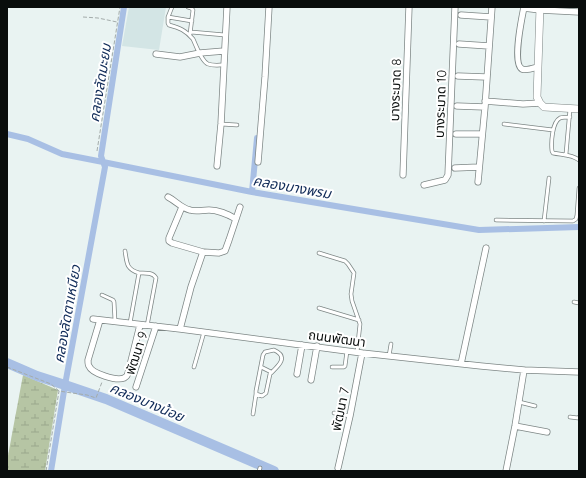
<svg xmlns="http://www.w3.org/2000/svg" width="586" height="478" font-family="Quicksand,'Noto Sans Thai',sans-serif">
<defs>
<pattern id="wetland-marsh" width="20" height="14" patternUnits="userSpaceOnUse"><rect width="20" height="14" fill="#b6c5a4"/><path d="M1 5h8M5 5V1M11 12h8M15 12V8" fill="none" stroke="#9ba88c"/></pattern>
</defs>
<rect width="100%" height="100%" fill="#e9f3f2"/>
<path fill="#d3e5e5" d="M129 7H166L159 50 122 46Z"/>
<path fill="url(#wetland-marsh)" d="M23 375 58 390 45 471H7V461Z"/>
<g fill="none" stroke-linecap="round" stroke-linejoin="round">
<path stroke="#a8bfe4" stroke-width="6" d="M7 134 28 139 62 154 103 162 252 192 479 230 579 227
M252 192 257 138
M51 471 65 385 105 167 101 156 124 7"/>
<path stroke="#a8bfe4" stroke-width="10" d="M7 363 37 376 65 385 106 399 274 471"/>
<defs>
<path id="service" d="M172 7 168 17 192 21
M188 7 191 8 193 10 190 34
M168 17V23L169 25C180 28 185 30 193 39 196 45 201 61 208 64 213 66 219 65 224 65
M191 32 225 35
M570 117C567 117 563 117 560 118 552 122 551 143 552 151L553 153C562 155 571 154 579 160
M221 124 237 125
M504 124 553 130
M566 154 570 109
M496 220 573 221 576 219 577 215 579 188
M544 221 549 178
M125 251C127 263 126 269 139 273
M319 253 345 261 348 264 354 273 351 294 352 301 360 324 357 352
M102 295 113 300 114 302 115 321
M574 302 579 303
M319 308 359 320
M130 323 139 273C145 273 153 272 156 278L147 326
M274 350C290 357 277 367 270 374L266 393 262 396 256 394V391L263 355 265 352Z
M389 356 391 344
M194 367 204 332
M261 367 271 372
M332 367H344L345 366 347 351
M519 402 535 406
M334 413 350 416
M253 414 256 394
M570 417 578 418 579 417
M259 471 260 468"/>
<path id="minor" d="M524 7C522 17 512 64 522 69 526 71 534 68 538 67
M524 8 540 10 579 12
M461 15 491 17
M459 44 489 46
M156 54 180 57 200 53 224 51
M458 76 486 77
M485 101 523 104 540 103
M457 106 485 107
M456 134H482
M258 162 265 77 269 7
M217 166 221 124 227 7
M455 168 479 167
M403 175 409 7
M478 182 485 107 492 7
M424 185 445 180 448 175 455 7
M168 197C176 201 181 208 190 210 196 212 202 210 209 210 219 210 227 214 236 219
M182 207 169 238V241L172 243 203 252
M93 319 180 329 362 353 481 366 524 370 579 372
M100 320 88 360C88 362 88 365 89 366 92 374 117 381 124 378 127 376 127 376 128 373L140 325
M180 329 191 287 203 252 219 253 225 251 229 240 240 207
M461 364 486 248
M297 374 302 345
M311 380 317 346
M136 387 156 326
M515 426 547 432
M338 468 350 416 362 353
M506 471 515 426 524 370"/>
<path id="tertiary" d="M540 7 537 97 540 103 544 107 579 109"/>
</defs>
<use href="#service" stroke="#7d8685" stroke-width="4.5"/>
<use href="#minor" stroke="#7d8685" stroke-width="7"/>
<use href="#tertiary" stroke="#7d8685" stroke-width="8"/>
<path stroke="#a4acab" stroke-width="1" stroke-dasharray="4 2" stroke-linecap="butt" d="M83 17 98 18 117 22
M97 151 120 7
M7 367 51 384 59 391 72 393 87 395 96 398 102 382
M46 471 59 391"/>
<use href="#service" stroke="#fff" stroke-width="3"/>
<use href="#minor" stroke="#fff" stroke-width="5.5"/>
<use href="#tertiary" stroke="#fff" stroke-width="7"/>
</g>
<g text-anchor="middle" stroke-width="4" stroke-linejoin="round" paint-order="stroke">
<g font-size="13" fill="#090d0c" stroke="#fff">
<text transform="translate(395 90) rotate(-88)" y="5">บางระมาด 8</text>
<text transform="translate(440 104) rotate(-88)" y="5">บางระมาด 10</text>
<text transform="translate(337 338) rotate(8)" y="5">ถนนพัฒนา</text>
<text transform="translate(136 353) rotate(-72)" y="5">พัฒนา 9</text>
<text transform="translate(340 409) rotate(-78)" y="5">พัฒนา 7</text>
</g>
<g font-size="14" font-style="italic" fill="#0f2a57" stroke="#fff">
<text transform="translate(100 83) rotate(-81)" y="5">คลองลัดมะยม</text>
<text transform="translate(292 187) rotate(10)" y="5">คลองบางพรม</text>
<text transform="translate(67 314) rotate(-80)" y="5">คลองลัดตาเหนียว</text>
<text transform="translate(147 402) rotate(23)" y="5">คลองบางน้อย</text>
</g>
</g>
<rect width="586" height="478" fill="none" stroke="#090d0c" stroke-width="16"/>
</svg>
